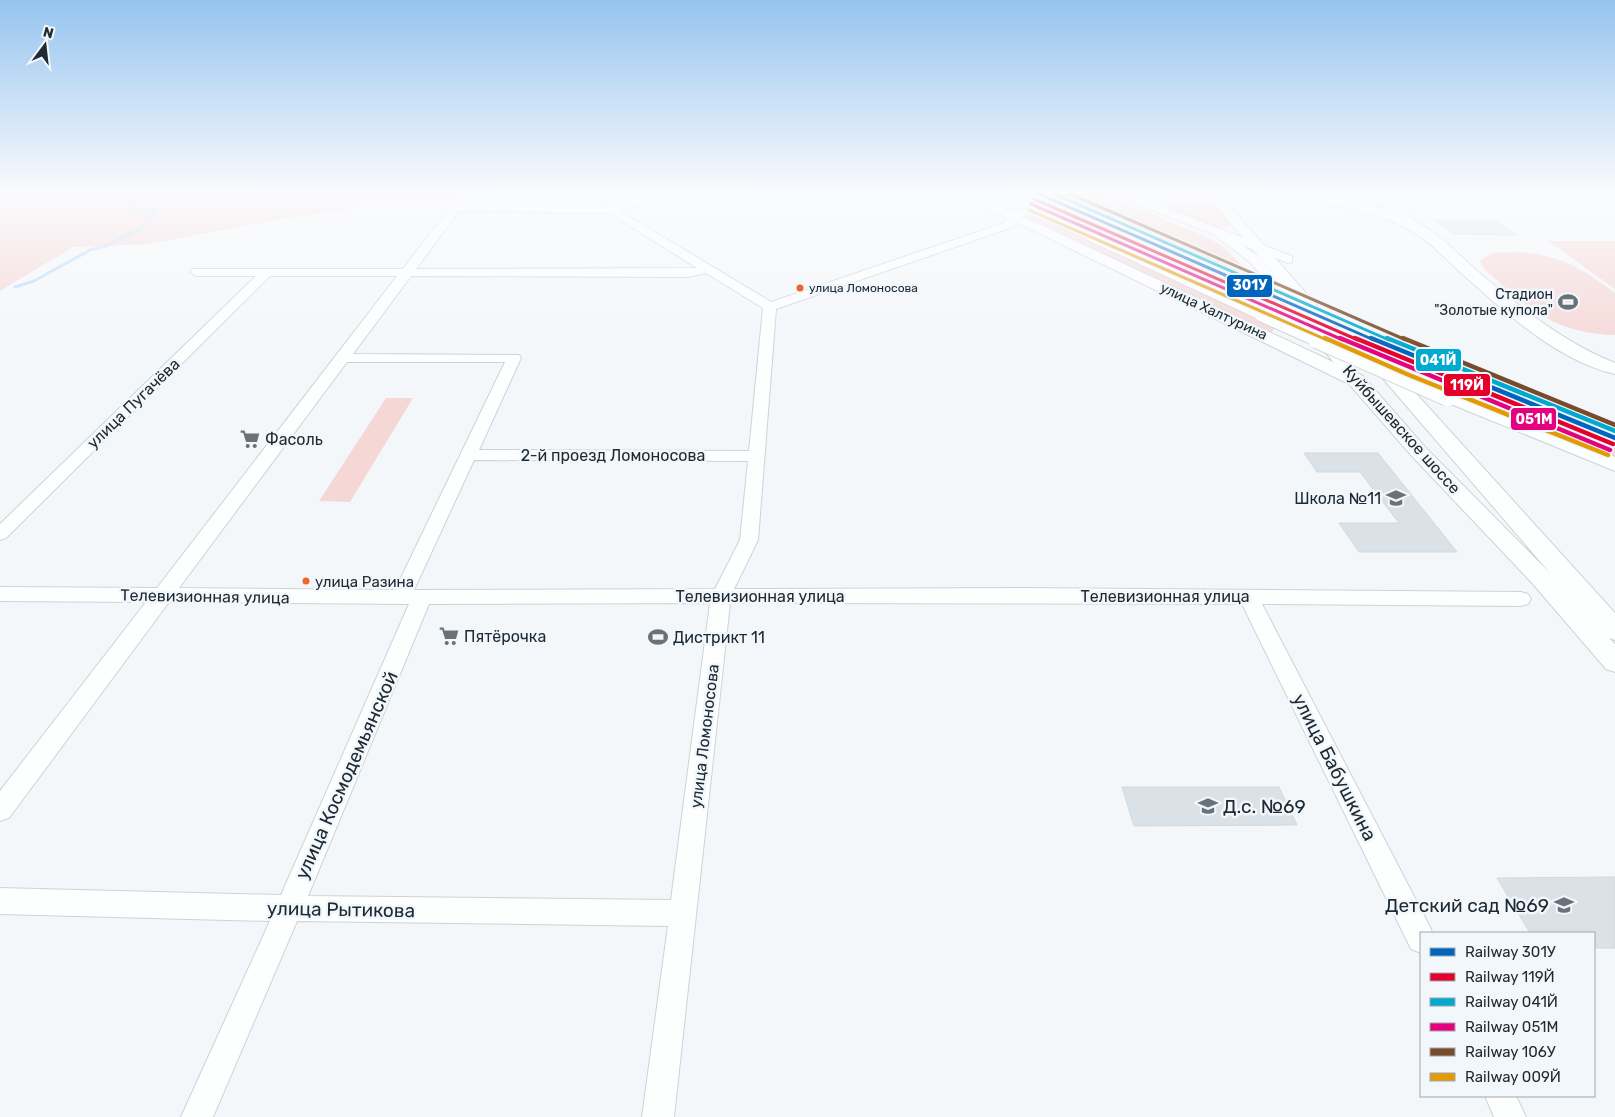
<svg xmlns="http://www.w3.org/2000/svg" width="1615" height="1117" font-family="Rubik,sans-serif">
<rect width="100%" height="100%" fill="#f4f7fa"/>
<path fill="#f5d7d6" d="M0 193H462L455 201 360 200 348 210 292 217 149 244 73 247 0 291Z
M1069 193H1099L1198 233 1221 245 1254 277 1238 271 1235 272 1059 197Z
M1047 201 1252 291 1256 299 1247 296 1250 305 1039 209Z
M1172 202 1213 205 1218 207 1231 225 1230 227 1219 228 1172 210 1167 206 1168 203Z
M1036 214 1277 325 1270 334 1024 218Z
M1548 241H1615V289Z
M1519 252C1561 256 1582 268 1615 293V335C1553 333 1529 308 1485 270L1480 261 1491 253Z
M1463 383 1615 444V460L1455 392 1452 385Z
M386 398H413L350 502 319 501Z"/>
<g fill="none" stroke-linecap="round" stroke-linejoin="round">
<path stroke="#bbdbfa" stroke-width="3" d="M15 287 34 281 90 250 106 246 143 227 157 210H132L129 204 144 193"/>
</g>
<path fill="#dae1e7" stroke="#d2d8de" d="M1435 220H1496L1516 235 1453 234Z
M1304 453H1378L1457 552H1359L1339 523H1399L1360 472H1317Z
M1122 787H1279L1297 825 1134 826Z
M1615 877V948H1594V933H1530L1497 878Z"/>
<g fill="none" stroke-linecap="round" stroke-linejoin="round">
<defs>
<path id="minor" d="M461 193H472L464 205 611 207 659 193H677L620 211 771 302 1004 223 1008 215 1032 206 1037 209 1017 219 1013 227 776 309 758 540 734 589 1022 588 1521 592 1528 594 1531 599 1528 604 1521 606 1262 604 1431 929 1432 933H1421V953L1411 949 1242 604 730 603 674 1117H642L668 926 297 921 213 1117H181L270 921 0 914V888L281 895 409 604 169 602 9 818 0 821V791L146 602 0 601V587L157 588 397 276H270L6 538 0 540V524L256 276H196L190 272 192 269H403ZM459 211 609 213 697 268 416 269ZM706 273 763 308 749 451 479 450 521 358 519 355 353 354 411 276 688 277ZM347 362H505L395 590 179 588ZM474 460 748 461 740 540 715 589 414 590ZM710 603 671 900 308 896 429 604Z
M1110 193H1125L1135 197 1139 195 1220 197V201L1216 202 1146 201 1292 256V262L1288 263 1244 246 1258 256 1361 377 1363 380 1361 383H1351L1250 262 1213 234Z
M1381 193 1423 227V231H1415L1375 199 1311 201 1306 198 1311 195Z
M1485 1096H1516L1526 1117H1494Z"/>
<path id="major" d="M956 193H973L1363 376 1425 447 1550 573 1367 360 1370 356H1382L1615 613V640L1609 638 1615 644V672L1606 669 1533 584 1411 455 1349 384Z
M1205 193C1277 193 1358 188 1424 226 1443 238 1459 255 1476 270 1519 306 1562 342 1615 363V374C1555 360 1504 311 1459 271 1444 257 1430 242 1413 232 1378 212 1339 205 1300 202 1275 200 1250 196 1225 201L1362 357 1359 361H1347Z
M1093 233 1268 310 1270 314 1268 318H1256L1088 240 1086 237Z
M1448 390 1615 457V471L1441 400 1438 396 1441 392Z"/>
</defs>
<use href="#minor" stroke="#ccd3d8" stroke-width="2"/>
<use href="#major" stroke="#ccd3d8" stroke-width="2"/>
<use href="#minor" fill="#fdfefe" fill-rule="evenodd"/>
<use href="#major" fill="#fdfefe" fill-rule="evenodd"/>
<defs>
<path id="major-bridge-far1" d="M1262 314 1320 340"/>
<path id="major-bridge" d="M1317 338 1448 396"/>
</defs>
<use href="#major-bridge-far1" stroke="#ccd3d8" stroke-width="17" stroke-linecap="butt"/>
<use href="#major-bridge" stroke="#ccd3d8" stroke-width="22" stroke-linecap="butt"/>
<use href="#major-bridge-far1" stroke="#fdfefe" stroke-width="15"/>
<use href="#major-bridge" stroke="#fdfefe" stroke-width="20"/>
<defs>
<path id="rail-1-far1" d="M1037 193 1374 340"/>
<path id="rail-1" d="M1371 338 1615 438"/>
<path id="rail-2-far1" d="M1034 199 1358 340"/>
<path id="rail-2" d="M1355 338 1613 444"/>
<path id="rail-3-far1" d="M1052 193 1389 340"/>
<path id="rail-3" d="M1387 338 1615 431"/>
<path id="rail-4-far1" d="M1031 204 1343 340"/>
<path id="rail-4" d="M1340 338 1610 450"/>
<path id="rail-5-far1" d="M1068 193 1406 340"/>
<path id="rail-5" d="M1403 338 1615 425"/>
<path id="rail-6-far1" d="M1029 210 1327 340"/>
<path id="rail-6" d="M1325 338 1409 375 1608 455"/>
</defs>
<use href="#rail-1-far1" stroke="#f2f7fc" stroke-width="5.5"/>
<use href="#rail-1" stroke="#f2f7fc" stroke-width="8"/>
<use href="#rail-2-far1" stroke="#f2f7fc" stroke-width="5.5"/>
<use href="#rail-2" stroke="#f2f7fc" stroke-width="8"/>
<use href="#rail-3-far1" stroke="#f2f7fc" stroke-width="5.5"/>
<use href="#rail-3" stroke="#f2f7fc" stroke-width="8"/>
<use href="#rail-4-far1" stroke="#f2f7fc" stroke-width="5.5"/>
<use href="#rail-4" stroke="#f2f7fc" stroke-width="8"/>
<use href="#rail-5-far1" stroke="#f2f7fc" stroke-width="5.5"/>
<use href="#rail-5" stroke="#f2f7fc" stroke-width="8"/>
<use href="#rail-6-far1" stroke="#f2f7fc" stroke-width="5.5"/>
<use href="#rail-6" stroke="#f2f7fc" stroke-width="8"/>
<use href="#rail-1-far1" stroke="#0065bd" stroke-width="3"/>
<use href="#rail-1" stroke="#0065bd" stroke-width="4.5"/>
<use href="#rail-2-far1" stroke="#e4002b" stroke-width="3"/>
<use href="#rail-2" stroke="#e4002b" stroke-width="4.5"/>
<use href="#rail-3-far1" stroke="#00a9ce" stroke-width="3"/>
<use href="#rail-3" stroke="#00a9ce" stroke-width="4.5"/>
<use href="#rail-4-far1" stroke="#e5007d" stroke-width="3"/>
<use href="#rail-4" stroke="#e5007d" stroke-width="4.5"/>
<use href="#rail-5-far1" stroke="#7a4b2a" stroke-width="3"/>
<use href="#rail-5" stroke="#7a4b2a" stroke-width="4.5"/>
<use href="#rail-6-far1" stroke="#e29a05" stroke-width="3"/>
<use href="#rail-6" stroke="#e29a05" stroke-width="4.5"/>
</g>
<linearGradient id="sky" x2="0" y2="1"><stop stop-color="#96c4ef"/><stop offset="0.55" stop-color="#fafbfd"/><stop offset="1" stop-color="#fafbfd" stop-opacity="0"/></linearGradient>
<rect width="1615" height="350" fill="url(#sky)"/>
<defs>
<symbol id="stadium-bare" viewBox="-9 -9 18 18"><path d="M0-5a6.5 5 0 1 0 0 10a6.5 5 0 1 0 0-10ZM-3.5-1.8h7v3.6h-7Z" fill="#6a7279" stroke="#f2f7fc" stroke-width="2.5" paint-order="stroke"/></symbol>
<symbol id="supermarket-bare" viewBox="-9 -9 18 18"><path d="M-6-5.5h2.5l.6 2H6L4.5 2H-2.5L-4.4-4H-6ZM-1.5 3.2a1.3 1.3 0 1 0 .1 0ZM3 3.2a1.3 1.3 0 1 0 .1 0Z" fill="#6a7279" stroke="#f2f7fc" stroke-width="2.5" paint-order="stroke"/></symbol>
<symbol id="school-bare" viewBox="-9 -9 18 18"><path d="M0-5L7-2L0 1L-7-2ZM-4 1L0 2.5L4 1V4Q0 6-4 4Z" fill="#6a7279" stroke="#f2f7fc" stroke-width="2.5" paint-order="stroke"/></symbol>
</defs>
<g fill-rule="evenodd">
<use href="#stadium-bare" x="1554" y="288" width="28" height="28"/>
<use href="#supermarket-bare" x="236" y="425" width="28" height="28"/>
<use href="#school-bare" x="1382" y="484" width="28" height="28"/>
<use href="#supermarket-bare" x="435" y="622" width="28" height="28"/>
<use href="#stadium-bare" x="644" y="623" width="28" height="28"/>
<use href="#school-bare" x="1194" y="792" width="28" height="28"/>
<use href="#school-bare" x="1550" y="891" width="28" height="28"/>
</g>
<g fill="#f26522" stroke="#f2f7fc" stroke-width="2">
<circle cx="800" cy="288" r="4.5"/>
<circle cx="306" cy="581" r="4.5"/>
</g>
<g text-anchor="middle" stroke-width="5" stroke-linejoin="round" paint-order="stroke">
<g font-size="12" fill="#202a33" stroke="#f2f7fc" text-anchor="start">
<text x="809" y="292">улица Ломоносова</text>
</g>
<g font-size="14" fill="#202a33" stroke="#f2f7fc" text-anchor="end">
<text x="1553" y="299">Стадион<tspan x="1553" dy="16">"Золотые купола"</tspan></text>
</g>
<g font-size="14" fill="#202a33" stroke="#f2f7fc">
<text transform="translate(1214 311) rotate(25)" y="5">улица Халтурина</text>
</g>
<g font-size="15" fill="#202a33" stroke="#f2f7fc" text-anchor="start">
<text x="315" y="587">улица Разина</text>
</g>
<g font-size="16" fill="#202a33" stroke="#f2f7fc">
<text transform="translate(133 403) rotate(-44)" y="6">улица Пугачёва</text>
<text transform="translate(1402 429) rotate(48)" y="6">Куйбышевское шоссе</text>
<text x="613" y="461">2-й проезд Ломоносова</text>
<text transform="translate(205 596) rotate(1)" y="6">Телевизионная улица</text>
<text x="760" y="602">Телевизионная улица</text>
<text x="1165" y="602">Телевизионная улица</text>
<text transform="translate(704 736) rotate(-83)" y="6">улица Ломоносова</text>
</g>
<g font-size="16" fill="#202a33" stroke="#f2f7fc" text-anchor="start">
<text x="265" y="445">Фасоль</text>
<text x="1381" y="504" text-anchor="end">Школа №11</text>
<text x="464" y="642">Пятёрочка</text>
<text x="673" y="643">Дистрикт 11</text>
</g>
<g font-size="19" fill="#202a33" stroke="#f2f7fc">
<text transform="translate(1335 767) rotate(63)" y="7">улица Бабушкина</text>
<text transform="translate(346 775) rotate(-66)" y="7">улица Космодемьянской</text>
<text transform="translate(341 909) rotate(1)" y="7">улица Рытикова</text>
</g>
<g font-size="19" fill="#202a33" stroke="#f2f7fc" text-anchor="start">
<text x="1223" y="813">Д.с. №69</text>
<text x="1549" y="912" text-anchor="end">Детский сад №69</text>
</g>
</g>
<g stroke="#f2f7fc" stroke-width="2">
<rect x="1226" y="274" width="47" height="24" rx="5" fill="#0065bd"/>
<rect x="1415" y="348" width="47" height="24" rx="5" fill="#00a9ce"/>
<rect x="1443" y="373" width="48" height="24" rx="5" fill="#e4002b"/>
<rect x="1510" y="407" width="47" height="24" rx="5" fill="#e5007d"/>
</g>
<g font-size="14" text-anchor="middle" font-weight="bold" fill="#fff">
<text x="1250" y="290">301У</text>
<text x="1438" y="365">041Й</text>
<text x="1467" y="390">119Й</text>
<text x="1534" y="424">051М</text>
</g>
<rect x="1420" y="932" width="175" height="165" fill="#f2f7fc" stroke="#9ea5ac"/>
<rect x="1430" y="948" width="25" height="8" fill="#0065bd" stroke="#9ea5ac"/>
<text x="1465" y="957" font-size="15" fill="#202a33">Railway 301У</text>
<rect x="1430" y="973" width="25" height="8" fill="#e4002b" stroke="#9ea5ac"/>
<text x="1465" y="982" font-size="15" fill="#202a33">Railway 119Й</text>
<rect x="1430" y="998" width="25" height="8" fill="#00a9ce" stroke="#9ea5ac"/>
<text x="1465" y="1007" font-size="15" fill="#202a33">Railway 041Й</text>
<rect x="1430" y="1023" width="25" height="8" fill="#e5007d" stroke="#9ea5ac"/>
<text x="1465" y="1032" font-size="15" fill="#202a33">Railway 051М</text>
<rect x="1430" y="1048" width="25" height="8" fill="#7a4b2a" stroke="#9ea5ac"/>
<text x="1465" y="1057" font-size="15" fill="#202a33">Railway 106У</text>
<rect x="1430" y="1073" width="25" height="8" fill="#e29a05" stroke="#9ea5ac"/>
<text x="1465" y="1082" font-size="15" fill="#202a33">Railway 009Й</text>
<g transform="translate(45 45) rotate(15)" stroke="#f2f7fc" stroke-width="4" paint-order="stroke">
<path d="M0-4L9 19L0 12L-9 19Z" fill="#202a33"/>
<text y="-8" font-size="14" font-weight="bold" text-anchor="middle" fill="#202a33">N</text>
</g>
</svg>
